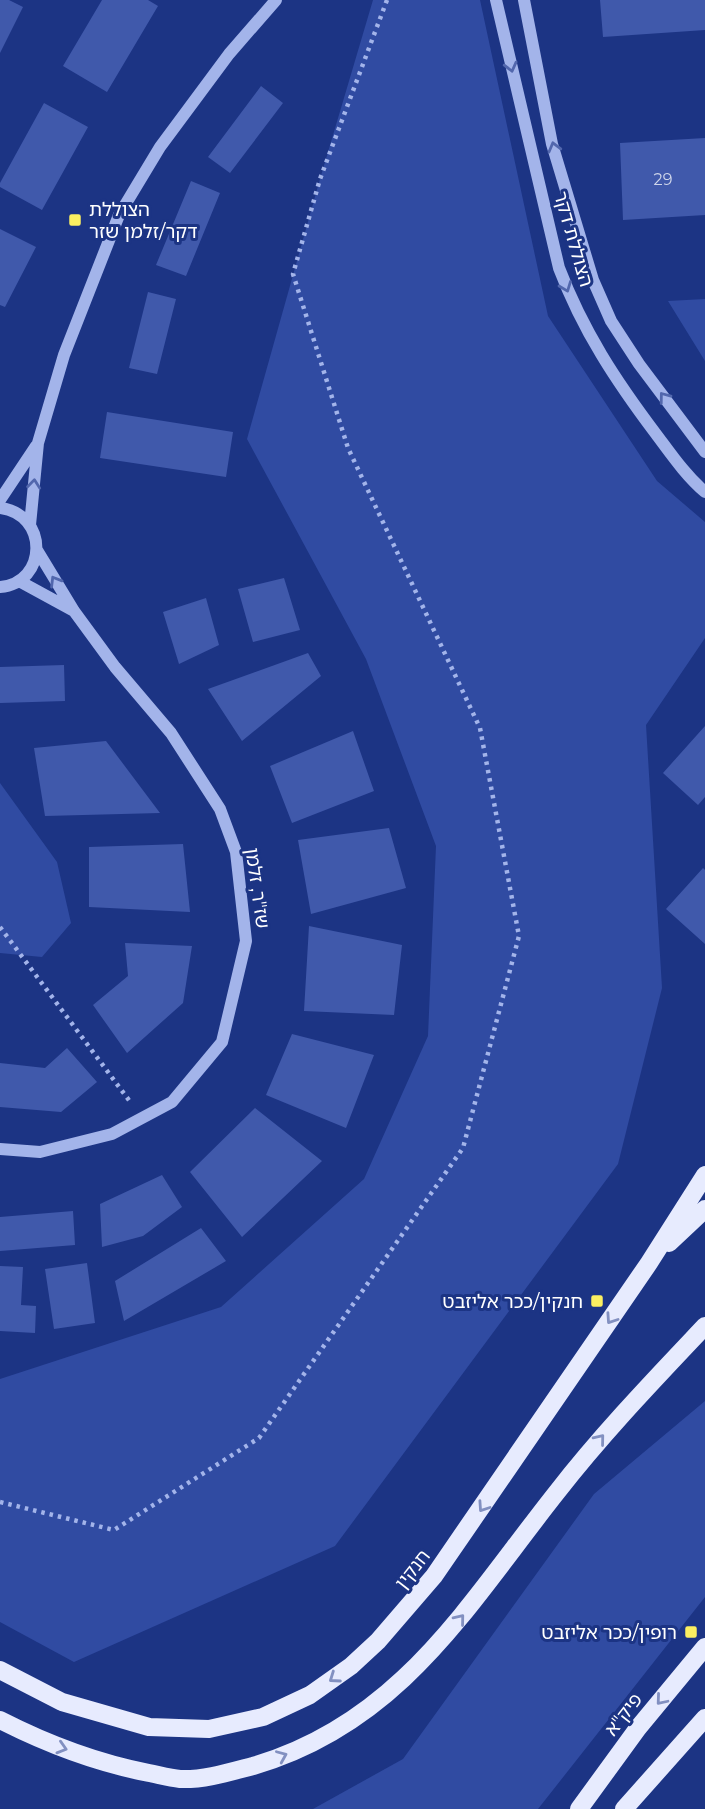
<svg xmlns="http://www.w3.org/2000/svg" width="705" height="1809" font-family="Montserrat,'Noto Sans Hebrew',sans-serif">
<rect width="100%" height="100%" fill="#1c3484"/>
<path fill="#304ba2" d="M373 0H480L548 316 657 481 705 522V638L646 725 662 988 618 1164 335 1546 74 1662 0 1622V1379L221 1307 364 1179 428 1036 436 846 366 659 247 439 320 179Z
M705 299V361L668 301Z
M0 783 57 862 71 923 42 957 0 953Z
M705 1401V1597L538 1809H313L403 1759 594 1494Z"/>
<path fill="#4059ab" d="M0 0H9L23 7 0 53Z
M102 0H148L158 6 107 92 63 66Z
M600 0H705V30L603 37Z
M261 86 283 103 230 173 208 157Z
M44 103 88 127 42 210 0 187V183Z
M705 138V215L623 220 620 143Z
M191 181 220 193 186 276 156 265Z
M0 229 36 247 5 307 0 305Z
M148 292 176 299 157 374 129 368Z
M107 412 233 432 226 477 100 458Z
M284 578 300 630 253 642 238 589Z
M206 598 219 645 179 664 163 612Z
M308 653 321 676 242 741 208 689Z
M64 665 65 701 0 703V667Z
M705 726V797L698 805 663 773Z
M353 731 374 791 292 823 270 766Z
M106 741 160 813 45 816 34 748Z
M389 828 406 888 311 914 298 840Z
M183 844 190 912 89 907V847Z
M703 868 705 870V944L666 909Z
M309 926 402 945 394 1015 304 1011Z
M125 943 192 946 183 1003 127 1053 93 1005 128 976Z
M292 1034 374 1055 346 1128 266 1095Z
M67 1048 97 1082 61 1112 0 1107V1063L45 1068Z
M255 1108 322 1161 242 1237 190 1172Z
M162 1175 182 1207 143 1236 102 1247 100 1204Z
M73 1211 75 1245 0 1251V1217Z
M201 1228 226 1261 124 1321 115 1281Z
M87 1263 95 1323 54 1329 45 1269Z
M0 1266 23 1267 21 1305 36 1306 35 1333 0 1331Z"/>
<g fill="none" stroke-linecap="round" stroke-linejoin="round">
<path stroke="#a3b4ea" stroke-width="4.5" stroke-dasharray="3.5 5" stroke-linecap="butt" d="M0 927 131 1103
M0 1502 114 1530 259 1438 463 1148 519 936 480 728 348 448 293 274 320 179 387 0"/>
<path stroke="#a3b4ea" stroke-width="12" d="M496 0 559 268C583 331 616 381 656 434 671 454 686 476 705 492
M524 0 552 144 593 280 611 321 639 364 705 452
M0 500 36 446
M0 508C49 514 48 583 0 587
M30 525 38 443 64 355 119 215 160 147 229 54 276 0
M19 581 74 611
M0 1149 40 1152 112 1134 172 1102 222 1042 246 941 236 852 220 809 171 733 115 667 74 611 37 550"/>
<path stroke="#e7ebfe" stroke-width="18" d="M669 1243 705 1209
M0 1670 62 1702 149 1727 209 1729 263 1717 310 1695 351 1666 378 1641 434 1576 649 1263 705 1175
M0 1720C47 1744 97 1763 149 1773 159 1775 170 1778 180 1779 204 1780 230 1772 253 1766 401 1723 468 1604 557 1492 603 1433 654 1380 705 1326
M579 1809 638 1728 705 1647
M624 1809 705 1718"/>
</g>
<defs><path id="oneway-chevron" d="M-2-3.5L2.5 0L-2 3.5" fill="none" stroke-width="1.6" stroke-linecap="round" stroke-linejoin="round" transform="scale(1.75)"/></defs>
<g stroke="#5267ad">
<use href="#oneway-chevron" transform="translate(511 67) rotate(76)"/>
<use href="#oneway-chevron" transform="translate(554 147) rotate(-105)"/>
<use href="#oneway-chevron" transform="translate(566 287) rotate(69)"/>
<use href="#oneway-chevron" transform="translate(664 397) rotate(-127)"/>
<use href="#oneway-chevron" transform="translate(34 484) rotate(-84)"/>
<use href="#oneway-chevron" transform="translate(55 581) rotate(-121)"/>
</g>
<g stroke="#8290c1">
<use href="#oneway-chevron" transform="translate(611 1319) rotate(124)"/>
<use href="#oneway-chevron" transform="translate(600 1439) rotate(-51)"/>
<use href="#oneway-chevron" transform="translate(483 1507) rotate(124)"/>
<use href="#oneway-chevron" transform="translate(460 1619) rotate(-51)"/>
<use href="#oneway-chevron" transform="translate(334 1678) rotate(145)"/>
<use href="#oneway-chevron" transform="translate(661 1700) rotate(130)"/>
<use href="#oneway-chevron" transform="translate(62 1748) rotate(17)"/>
<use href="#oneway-chevron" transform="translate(282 1756) rotate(-23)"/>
</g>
<g fill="#fbef61" stroke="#1c3484" stroke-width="2.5">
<rect x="68" y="213" width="14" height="14" rx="3.5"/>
<rect x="590" y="1294" width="14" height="14" rx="3.5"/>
<rect x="684" y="1625" width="14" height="14" rx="3.5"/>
</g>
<g text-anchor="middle" stroke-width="6" stroke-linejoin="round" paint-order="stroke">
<g font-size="16" fill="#cfd6ea">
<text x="663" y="185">29</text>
</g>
<g font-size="19" fill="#fff" stroke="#1c3484" text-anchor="end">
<text x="89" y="216" text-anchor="start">הצוללת<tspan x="89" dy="22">דקר/זלמן שזר</tspan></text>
<text x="583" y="1308">חנקין/ככר אליזבט</text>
<text x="677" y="1639">רופין/ככר אליזבט</text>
</g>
<g font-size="19" fill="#fff" stroke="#1c3484">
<text transform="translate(574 239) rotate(74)" y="7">הצוללת דקר</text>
<text transform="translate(258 888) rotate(82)" y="7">שז"ר, זלמן</text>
<text transform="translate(412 1569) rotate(-52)" y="7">חנקין</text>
<text transform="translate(623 1714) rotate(-52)" y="7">פיק"א</text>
</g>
</g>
</svg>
